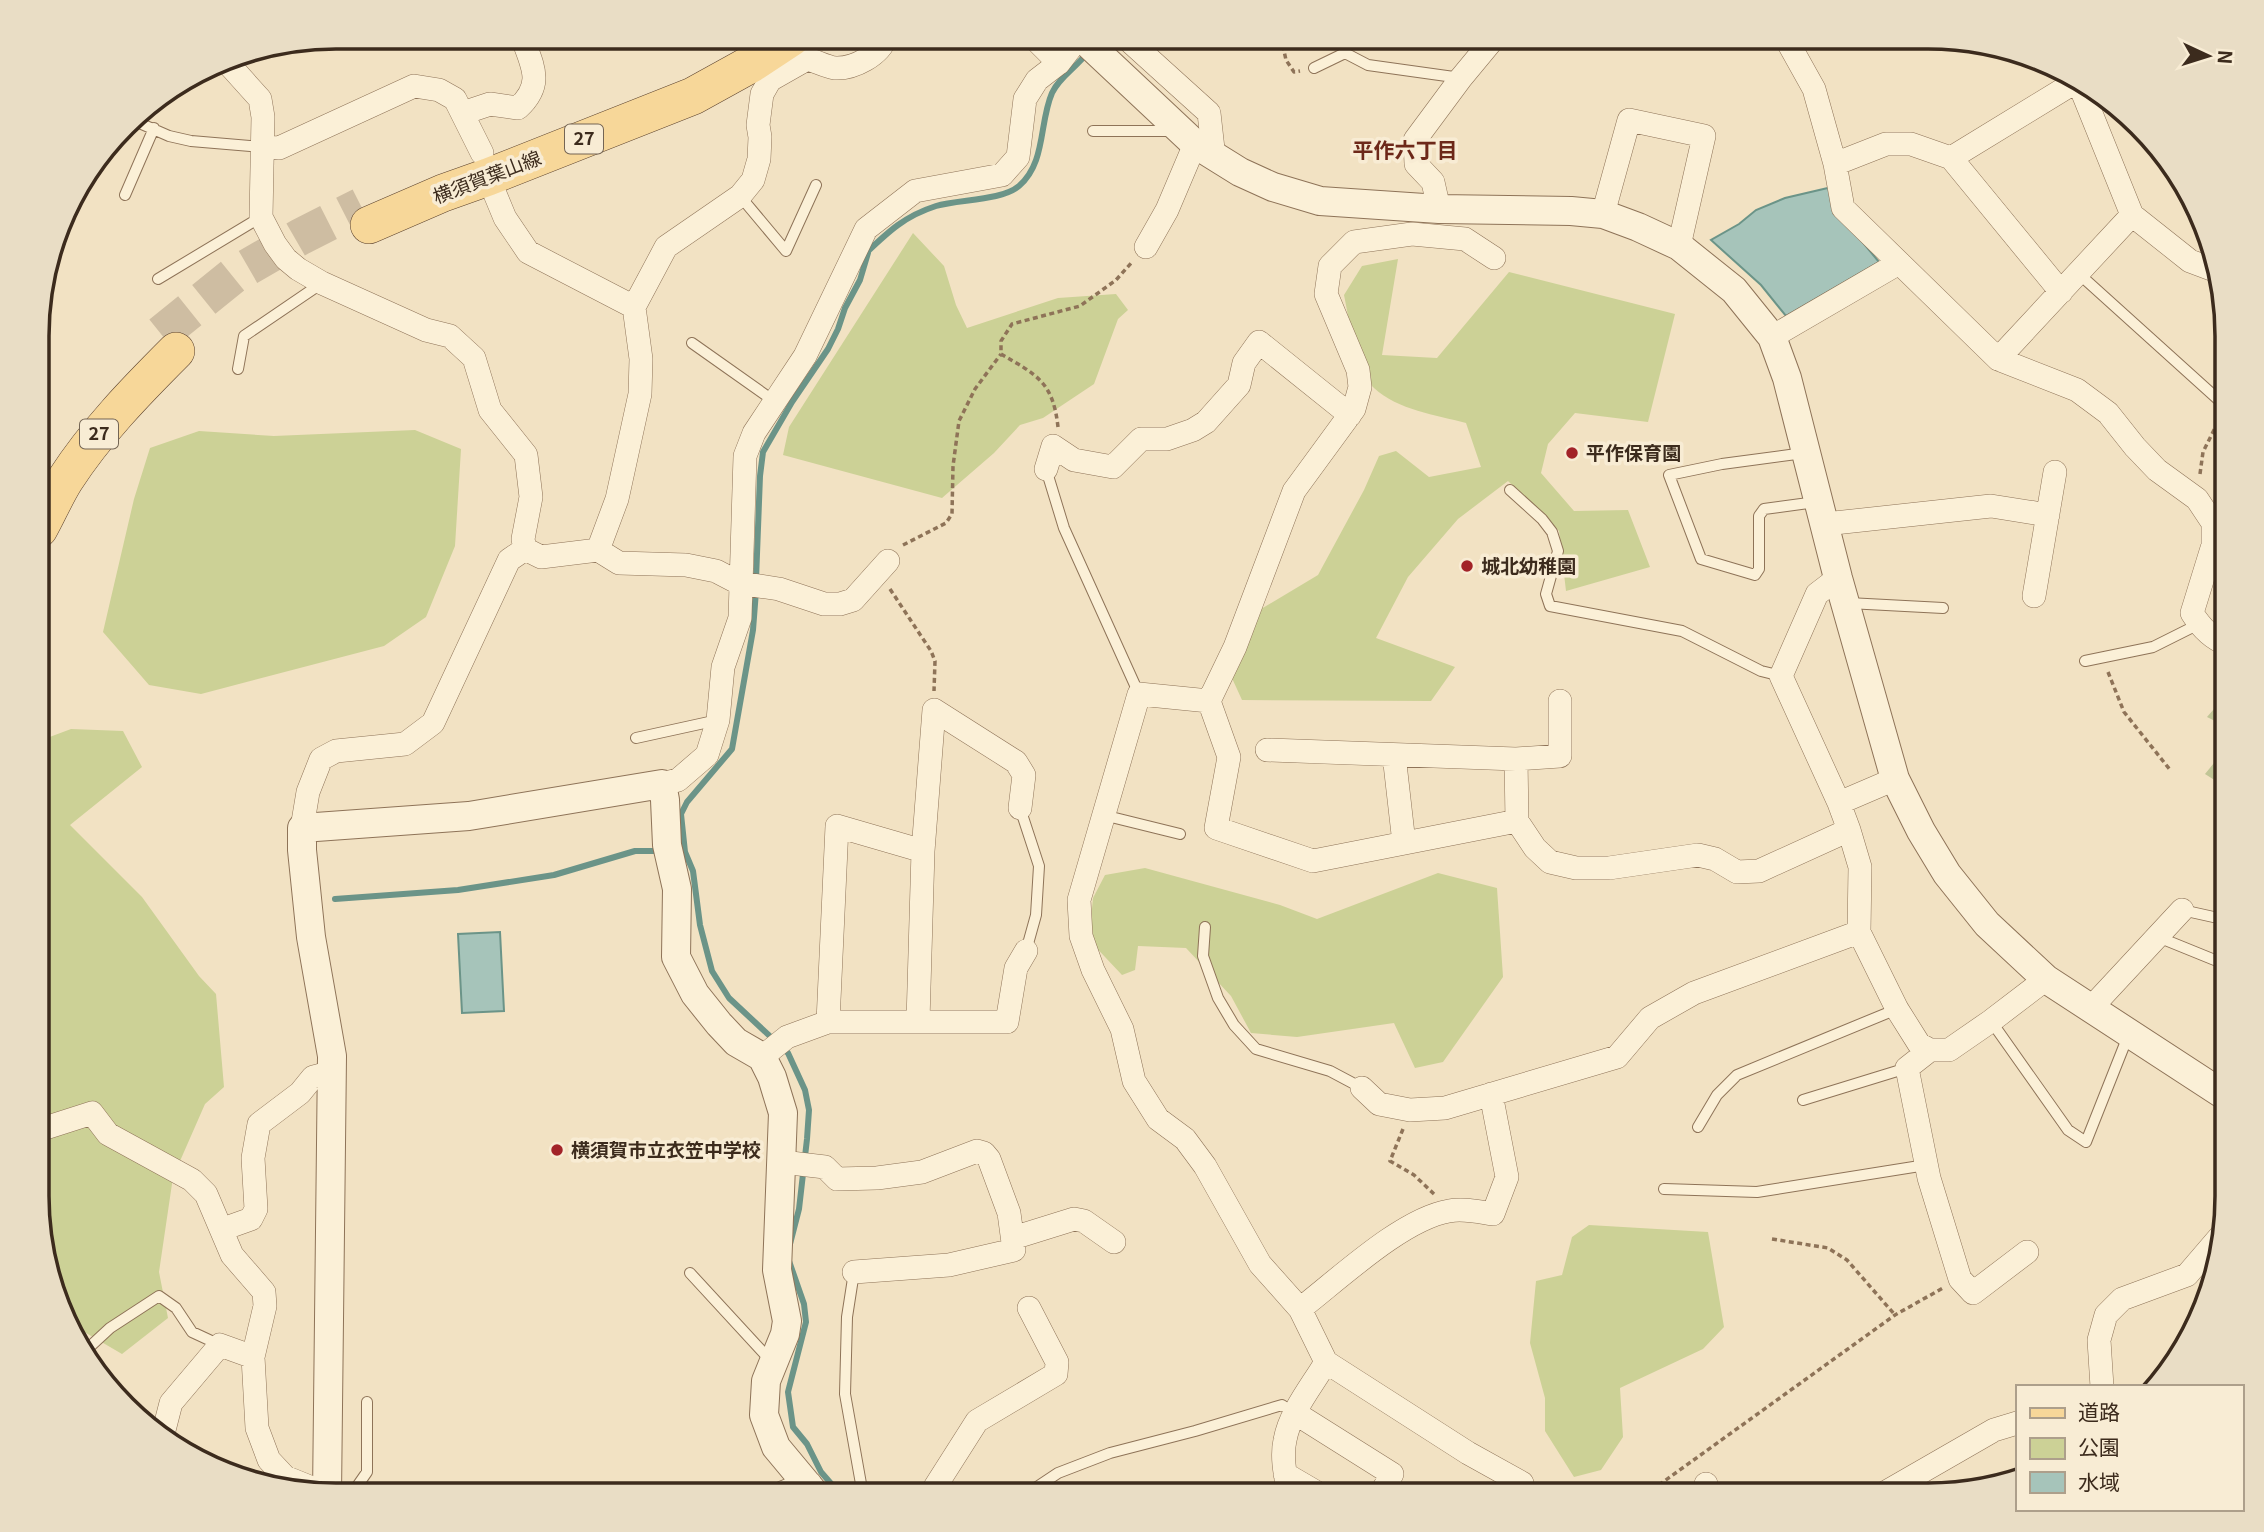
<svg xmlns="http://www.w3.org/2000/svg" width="2264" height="1532" font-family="Georgia,'Noto Sans JP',serif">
<rect width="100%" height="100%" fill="#f2e2c3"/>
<path fill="#ccd196" d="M913 233 944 266 956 305 967 328 1058 298 1116 294 1128 310 1118 319 1094 384 1043 418 1020 425 994 453 942 498 783 455 789 427Z
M1398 259 1382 355 1437 358 1509 272 1675 314 1648 422 1575 413 1548 444 1541 473 1574 511 1628 510 1650 567 1566 591 1559 531 1508 481 1458 519 1408 577 1376 638 1455 667 1431 701 1242 700 1231 676 1261 609 1318 575 1364 490 1379 456 1396 451 1429 477 1481 467 1466 423C1436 415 1398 410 1374 388 1356 373 1349 318 1344 295L1362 266Z
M415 430 461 449 455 546 426 617 384 646 201 694 149 685 103 632 134 499 150 448 199 431 274 436Z
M71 729 123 731 142 767 70 825 142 897 199 976 216 994 224 1087 205 1104 173 1177 159 1272 168 1318 122 1354 69 1323 39 1235V741Z
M1145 868 1280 905 1317 919 1438 873 1497 888 1503 977 1443 1062 1415 1068 1394 1023 1297 1037 1251 1033 1231 996 1186 948 1138 946 1135 970 1122 975 1089 940 1093 898 1105 875Z
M1589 1225 1708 1232 1724 1327 1703 1349 1620 1388 1623 1437 1601 1470 1574 1477 1545 1431V1398L1530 1343 1536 1281 1562 1275 1572 1237Z"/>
<path fill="#c1c596" d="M2227 694V727L2207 717Z
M2227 747V788L2205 774Z"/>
<path fill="#a6c4ba" stroke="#6b9488" stroke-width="2" d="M1832 187 1836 210 1879 262 1786 316 1761 285 1711 240 1739 224 1756 210 1785 198Z
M500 932 504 1011 462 1013 458 934Z"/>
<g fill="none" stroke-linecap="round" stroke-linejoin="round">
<path stroke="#6b9488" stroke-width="6" d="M756 580 760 476 763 452 792 402 828 349 838 329 845 308 860 280 868 253H866C889 231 905 216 936 206 959 199 1001 201 1019 186 1046 163 1039 123 1052 93 1060 76 1076 68 1087 53
M756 591 753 630 732 749 687 802 681 814 685 852 693 871 700 925 712 971 729 998 788 1053 805 1090 809 1110 807 1139 799 1209 790 1244
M335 899 458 890 554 875 635 851H660
M789 1261 804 1304 806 1322 788 1392 793 1427 807 1444 821 1472 841 1495"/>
<path stroke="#cebda2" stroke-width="37" stroke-dasharray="37 18" stroke-linecap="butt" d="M161 334 234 275 300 237 361 206"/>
<defs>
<path id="service" d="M1314 68 1345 53 1368 65 1461 78
M137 122 169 136 191 141 262 147
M1093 131H1167L1174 129
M125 195 154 128
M740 196 786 251 816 185
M2078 273 2222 403H2227
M158 279 261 217
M692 343 774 401
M238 369 244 336 322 283
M1804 453 1722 464 1669 475 1701 559 1755 575 1759 569V516L1764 509 1816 502
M1046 469 1064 528 1139 694
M1510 490 1542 519 1552 532 1558 551 1546 594 1550 606 1682 631 1761 671 1781 676
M1848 603 1943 608
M2085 661 2153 647 2199 624
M636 738 718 720
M1020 808 1039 866 1036 915 1026 951
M1103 815 1180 834
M2182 910 2227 920
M1205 927 1203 956 1218 998 1234 1025 1256 1049 1330 1071 1362 1088
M2158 937 2227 965
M1991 1021 2068 1130 2086 1142 2128 1036
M1803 1100 1907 1068
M1698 1127 1717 1095 1737 1075 1897 1009
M1664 1189 1757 1192 1926 1165
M854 1272 847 1317 845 1394 863 1495
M690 1273 771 1361
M83 1353 110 1328 159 1296 176 1308 192 1332 220 1345
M351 1495 367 1472V1402
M1025 1495 1058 1473 1110 1453 1195 1431 1282 1405 1295 1413"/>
<path id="minor" d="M1033 37 1059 63
M1125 37 1209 113 1214 158
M1785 37 1814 89 1835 164 1843 208 1998 359 2077 390 2108 413 2135 447 2157 470 2197 499 2213 523V545L2192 613C2200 626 2212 639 2227 644
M224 59 260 99 263 117 261 217 275 244 286 259 298 269 322 283 426 330 450 336 474 358 490 410 526 455 531 497 523 539 525 549 541 557 598 550 619 563 686 565 716 571 739 583 779 589 824 604H840L853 600 888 561
M2078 81 2132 215 2190 261 2214 270
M463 113 490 104 518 108C544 84 533 67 522 37
M262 147 279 148 414 86 439 90 455 99 482 153
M1951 158 2061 292
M1835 164 1886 144H1911L1951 158 2077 81
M488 177 505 218 528 252 634 307
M1439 209 1433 182 1416 164 1415 140 1461 78 1495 37
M1603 214 1629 120 1704 136 1679 246
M1146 247 1167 210 1195 144
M1494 258 1465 239 1412 234 1354 242 1330 266 1326 294 1358 370 1360 387 1354 409 1294 491 1235 647 1209 701 1229 757 1216 828 1313 861 1517 821 1535 848 1550 862 1576 868H1609L1698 855 1715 859 1737 872 1759 871 1849 830 1839 803 1781 676 1817 594 1838 578
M1772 337 1899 263
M1998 359 2132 215
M1046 469 1053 446 1074 460 1113 467 1141 439H1167L1193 430 1206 422 1239 385 1244 363 1259 342 1350 415
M1825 524 1991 506 2048 515
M598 550 617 499 640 394 641 359 634 307 666 247 740 196 753 180 759 159 760 137 758 125 762 94 770 80 807 59C816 61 826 67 835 68 854 69 880 55 886 37
M2034 596 2055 472
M1209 701 1139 694 1079 900 1081 936 1093 970 1122 1029 1134 1081 1158 1119 1185 1139 1205 1166 1260 1264 1300 1309 1326 1362C1312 1386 1290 1412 1285 1440 1281 1458 1286 1478 1289 1495
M1267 750 1516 759 1560 756V701
M1394 755 1404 843
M1516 759 1517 821
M662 784 678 780 707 755 718 720 723 667 740 618 745 456 754 433 805 356 866 229 915 191 1002 175 1018 157 1025 99 1037 80 1059 63 1079 37
M1839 803 1895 779
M302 828 308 792 321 759 336 751 405 744 433 723 509 560 525 549
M1849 830 1860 867 1859 932
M2090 1009 2182 910
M918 1021 923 851 934 710 1016 762 1024 775 1020 808
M828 1022H1007L1016 968 1026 951
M1930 1050 1907 1068 1929 1178 1960 1279 1973 1293 2027 1252
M762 1057 787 1037 828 1022 837 826 923 851
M1362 1088 1379 1104 1410 1110 1445 1108 1617 1057 1650 1018 1694 993 1859 932 1897 1009 1919 1044 1930 1050H1949L1991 1021 2046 979
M39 1130 92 1113 108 1134 192 1180 206 1194 232 1255 264 1292 265 1306 253 1357 257 1428 269 1460 285 1477 327 1494
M782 1162 825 1167 837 1179 877 1178 922 1172 977 1151 984 1153 989 1159 1009 1213 1014 1250 949 1265 854 1272
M223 1229 251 1219 256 1209 253 1158 259 1124 300 1093 313 1077 332 1072
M1013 1238 1074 1219 1084 1221 1114 1242
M1300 1309C1339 1279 1402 1219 1449 1211 1463 1208 1480 1212 1493 1214L1507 1177 1491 1094
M1326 1362 1468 1453 1522 1483
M2102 1387 2099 1340 2106 1315 2122 1299 2187 1275 2223 1233
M1295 1413 1392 1474 1380 1495
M162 1438 171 1403 220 1345 253 1357
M1285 1474 1321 1495
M942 1495 935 1487 977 1421 1056 1374 1057 1362 1029 1308
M1706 1495V1484
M1881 1495 1994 1430 2017 1423"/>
<path id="tertiary" d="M1081 37 1195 144 1240 172 1273 187 1320 201 1439 209 1571 211 1603 214 1638 227 1679 246 1734 290 1772 337 1787 378 1838 578 1895 779 1921 831 1947 874 1987 924 2046 979 2227 1097
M327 1495 332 1056 311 937 302 850V828L469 816 662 784 665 800 667 845 677 889 676 957 695 994 719 1024 736 1042 762 1057 772 1077 783 1113 777 1270 787 1321 785 1334 766 1381 764 1415 776 1447 816 1495
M784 1495 808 1485"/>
<path id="primary" d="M369 225 443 193 488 177 693 96 751 64 792 37
M39 529C48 513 55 496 65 480 96 432 136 391 176 351"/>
</defs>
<use href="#service" stroke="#8e7358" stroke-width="12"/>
<use href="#minor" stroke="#8e7358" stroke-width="24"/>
<use href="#tertiary" stroke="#8e7358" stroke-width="30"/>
<use href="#primary" stroke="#5b412d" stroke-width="38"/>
<path stroke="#8e7358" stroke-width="3.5" stroke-dasharray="5 3.5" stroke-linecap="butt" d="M1281 37 1286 60 1294 72 1300 71
M1058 427C1053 382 1037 375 1001 354V341L1012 324 1080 306 1116 280 1133 261
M2200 474 2203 452 2221 416
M903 545 946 523 952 514 953 466 959 421 975 389 1001 354
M890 589 931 651 935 661 934 691
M2108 672 2124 712 2171 771
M1403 1129 1390 1161 1414 1175 1434 1194
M1772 1239 1828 1248 1847 1260 1895 1315
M1645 1495 1895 1315 1943 1288"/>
<use href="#service" stroke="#fbf0d7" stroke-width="10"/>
<use href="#minor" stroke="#fbf0d7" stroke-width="23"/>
<use href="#tertiary" stroke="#fbf0d7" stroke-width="28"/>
<use href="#primary" stroke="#f7d799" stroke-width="37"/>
</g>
<g fill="#a22328" stroke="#f8ecd4" stroke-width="2.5">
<circle cx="1572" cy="453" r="7"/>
<circle cx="1467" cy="566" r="7"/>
<circle cx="557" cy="1150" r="7"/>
</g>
<g text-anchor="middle" stroke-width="7" stroke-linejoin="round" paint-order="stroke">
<g fill="#f8ecd4" stroke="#746554" stroke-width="2">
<rect x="565" y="124.5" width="38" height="29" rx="5"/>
<rect x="80" y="419.5" width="38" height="29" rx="5"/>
</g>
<g font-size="18" font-weight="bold" fill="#3c2b1d">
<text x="584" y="145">27</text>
<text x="99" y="440">27</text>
</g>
<g font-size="19" fill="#3c2b1d" stroke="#f8ecd4">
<text transform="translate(487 177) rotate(-21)" y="7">横須賀葉山線</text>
</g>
<g font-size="19" font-weight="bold" fill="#3c2b1d" stroke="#f8ecd4" text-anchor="start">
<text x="1586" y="460">平作保育園</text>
<text x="1481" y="573">城北幼稚園</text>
<text x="571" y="1157">横須賀市立衣笠中学校</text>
</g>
<g font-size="21" font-weight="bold" fill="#6d2819" stroke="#f8ecd4">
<text x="1405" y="158">平作六丁目</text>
</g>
</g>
<path d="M0 0H2264V1532H0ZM336 49H1928A287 287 0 0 1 2215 336V1196A287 287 0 0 1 1928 1483H336A287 287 0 0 1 49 1196V336A287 287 0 0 1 336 49Z" fill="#e9ddc5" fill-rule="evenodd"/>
<path fill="none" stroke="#3c2b1d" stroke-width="3.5" d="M336 49H1928A287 287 0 0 1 2215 336V1196A287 287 0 0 1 1928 1483H336A287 287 0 0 1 49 1196V336A287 287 0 0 1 336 49Z"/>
<rect x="2016" y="1385" width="228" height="126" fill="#f8ecd4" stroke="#ad9f8b" stroke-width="2"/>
<rect x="2030" y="1408" width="35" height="10" fill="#f7d799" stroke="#ad9f8b" stroke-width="2"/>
<text x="2078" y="1420" font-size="21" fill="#3c2b1d">道路</text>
<rect x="2030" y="1438" width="35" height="21" fill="#ccd196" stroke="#ad9f8b" stroke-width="2"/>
<text x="2078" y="1455" font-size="21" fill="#3c2b1d">公園</text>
<rect x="2030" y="1472" width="35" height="21" fill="#a6c4ba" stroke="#ad9f8b" stroke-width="2"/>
<text x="2078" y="1490" font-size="21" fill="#3c2b1d">水域</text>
<g transform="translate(2208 56) rotate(94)" stroke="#f8ecd4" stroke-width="5" paint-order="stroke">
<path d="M0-5L12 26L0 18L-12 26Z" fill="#3c2b1d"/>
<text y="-10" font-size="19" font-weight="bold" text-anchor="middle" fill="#3c2b1d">N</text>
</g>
</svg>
